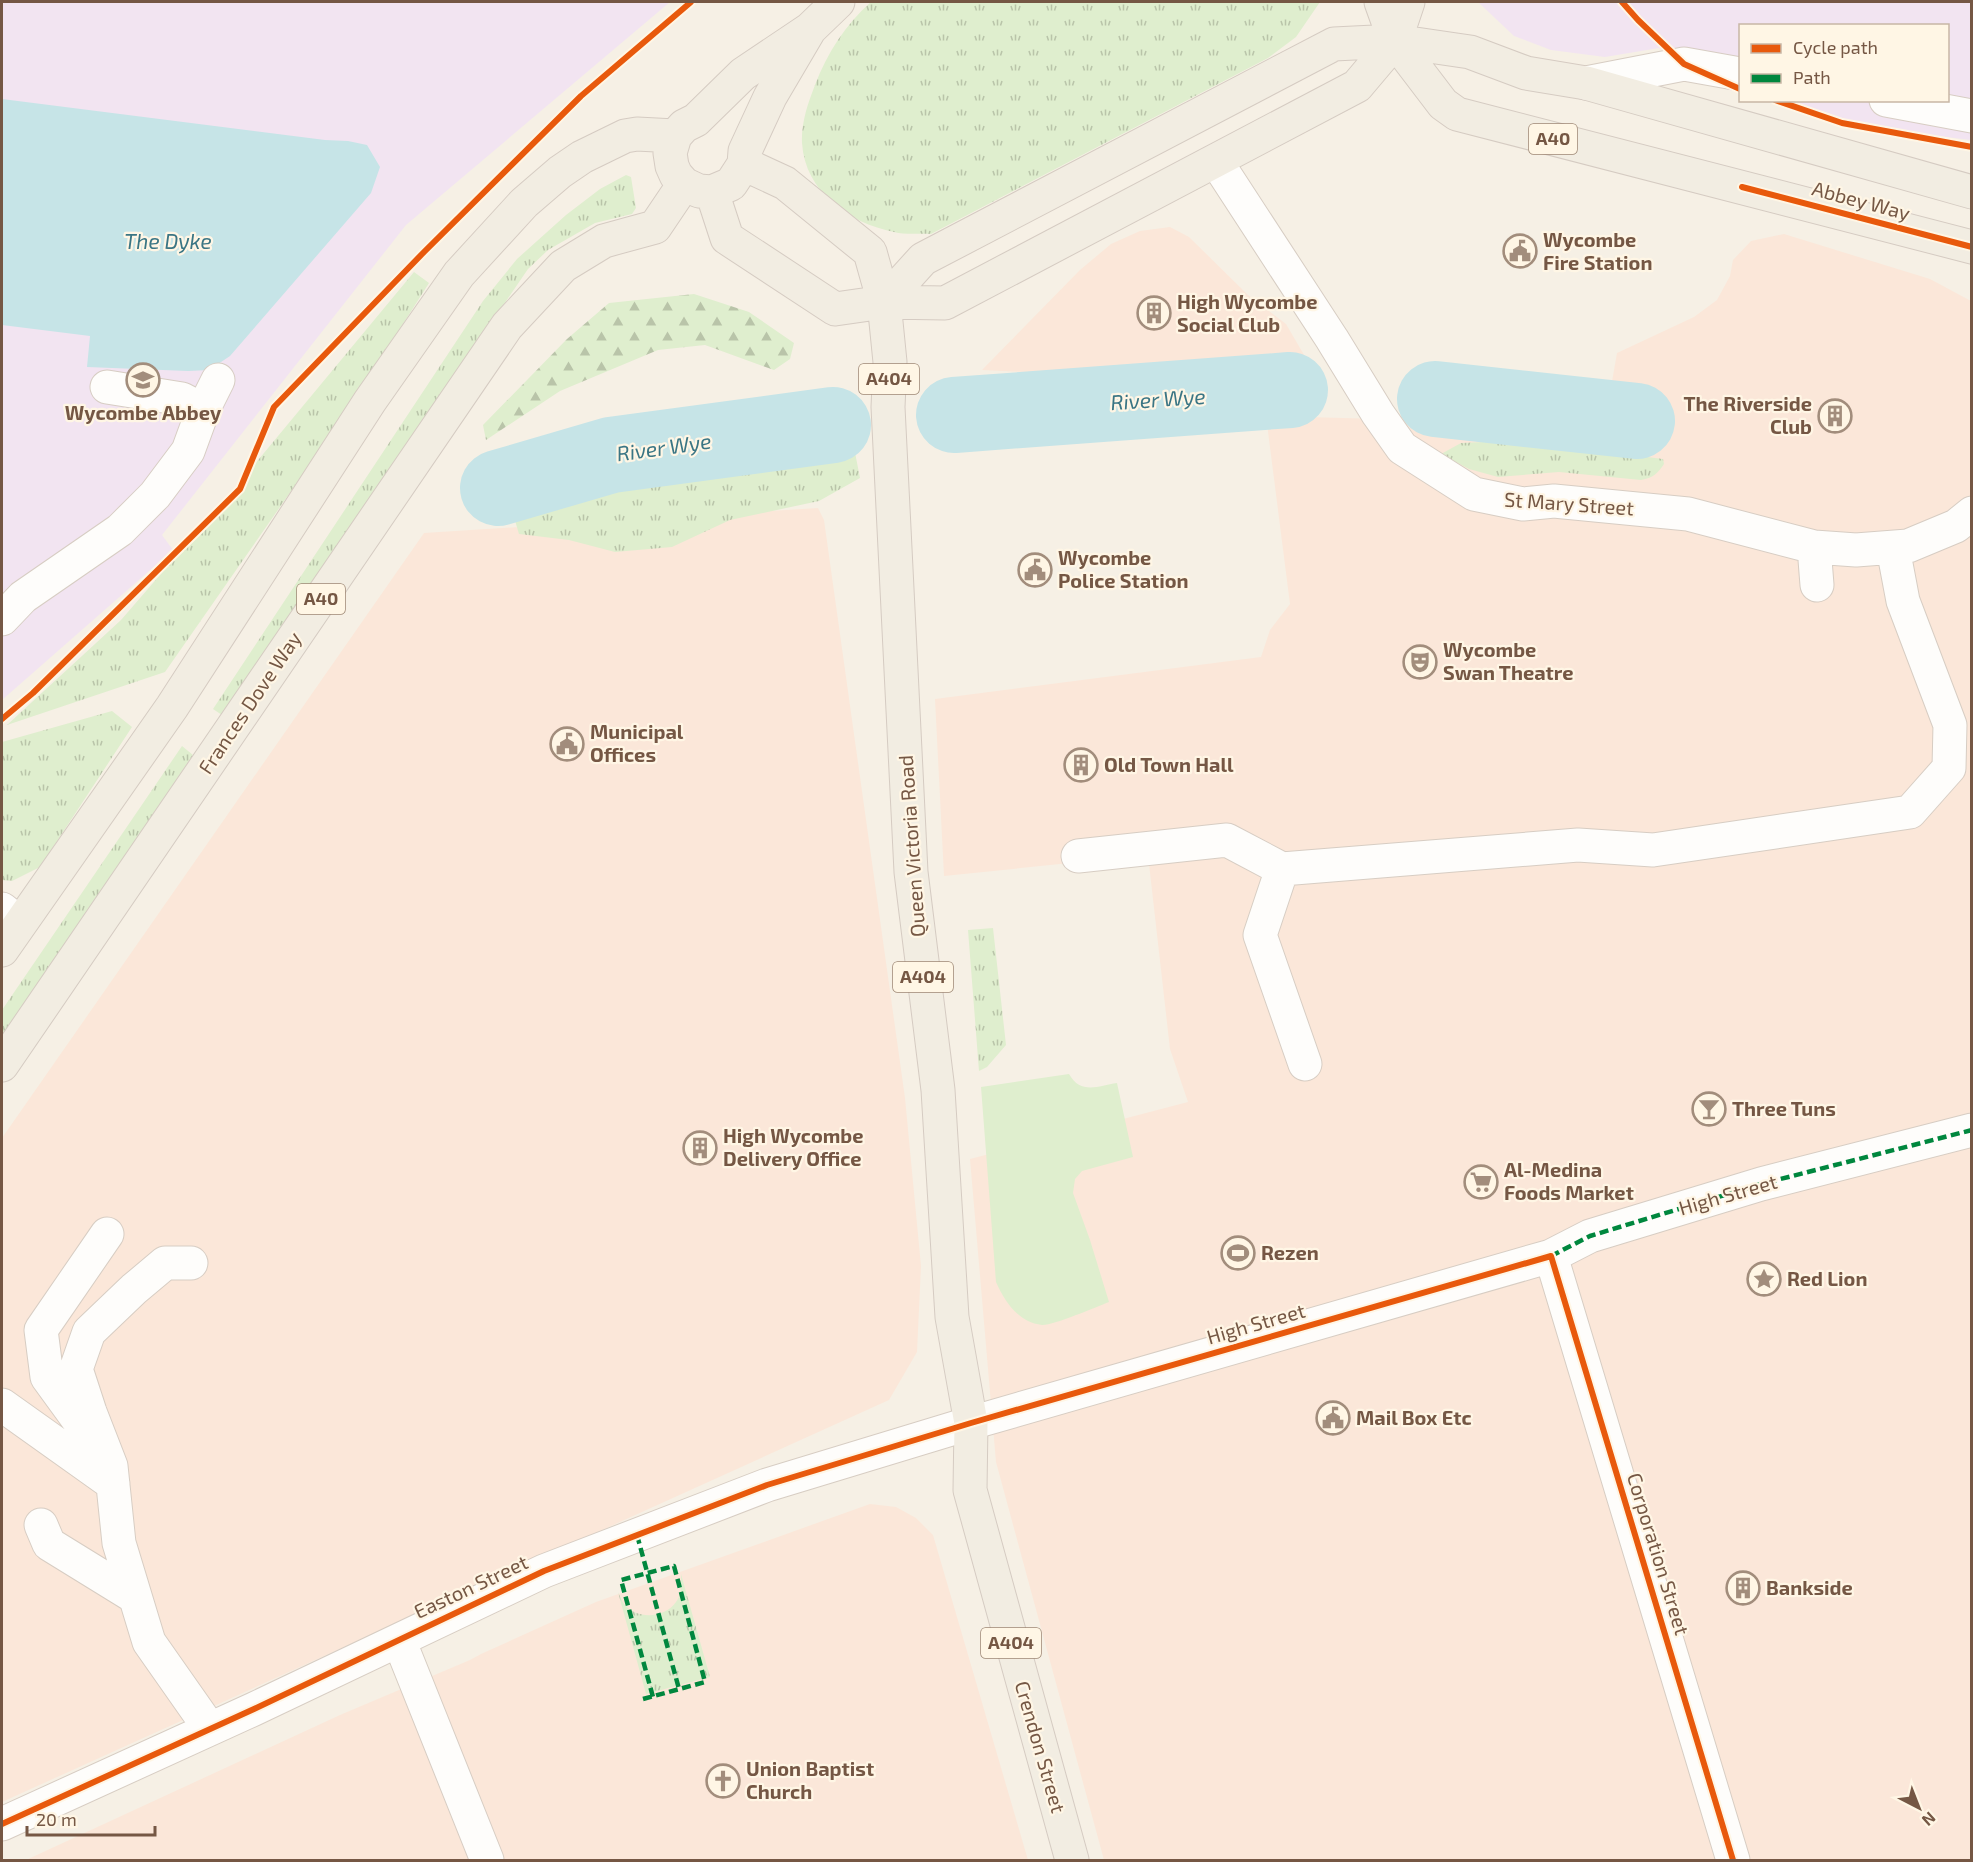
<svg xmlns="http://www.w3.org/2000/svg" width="1973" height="1862" font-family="'Exo 2',sans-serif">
<defs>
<pattern id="grass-tufts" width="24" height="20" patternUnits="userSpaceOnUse" patternTransform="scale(1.5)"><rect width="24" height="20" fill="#dfeece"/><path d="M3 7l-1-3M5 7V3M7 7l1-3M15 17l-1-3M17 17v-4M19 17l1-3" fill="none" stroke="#b9c4a9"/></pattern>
<pattern id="forest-firs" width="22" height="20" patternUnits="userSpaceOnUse" patternTransform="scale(1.5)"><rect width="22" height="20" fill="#dfeece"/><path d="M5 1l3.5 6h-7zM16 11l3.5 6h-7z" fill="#b9c4a9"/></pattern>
</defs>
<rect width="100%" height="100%" fill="#f6f0e5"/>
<path fill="#fbe7d9" d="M1170 227 1189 237 1248 295 1286 324 1314 372 1090 375 982 370 1080 270 1111 244 1140 231Z
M1784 234 1930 279 1971 301V1860H1104L996 1462 970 1159 1188 1102 1170 1049 1148 855 944 876 935 699 1261 657 1270 630 1290 604 1266 416 1490 422 1603 433 1617 353 1694 317 1717 300 1730 276 1733 260 1751 241Z
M818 508 824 520 905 1098 921 1266 917 1352 889 1400 2 1802V1138L424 533Z
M870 1504 896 1507 916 1518 933 1535 1028 1860H26L340 1715 470 1660 481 1654 596 1602Z"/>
<path fill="#f2e4f1" d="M2 2H670L406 225 162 535 173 550 2 700Z
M1478 2H1971V140L1873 128 1769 101 1948 100V26H1740V93L1707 84 1659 48 1605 57 1551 50 1514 36Z"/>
<path fill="url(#grass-tufts)" d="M871 2H1320L1296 37 1268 58 931 234C919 233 905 235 894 232 849 223 805 192 802 143 801 123 808 103 815 85 827 53 846 24 871 2Z
M626 175 631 177 636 208 632 214 595 223 548 250 528 269 222 715 213 709 483 301 517 259 566 215 600 189Z
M414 272 429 283 358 395 165 672 7 725 121 620 230 494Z
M838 434 852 437 860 478 819 501 730 520 672 547 615 552 569 540 519 534 508 497 615 463 804 436Z
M1489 437 1663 459 1664 464C1658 473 1653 478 1641 480L1559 472 1498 477 1469 469 1441 454 1461 443 1483 442Z
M112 711 132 727 40 867 12 881 2 880V742Z
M182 746 193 755 2 1038V1010Z
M993 928 1006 1045 987 1067 979 1071 968 930Z
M681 1574 710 1677 646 1694 618 1592C620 1596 622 1602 625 1605 638 1620 665 1618 676 1602 682 1594 681 1584 681 1574Z"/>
<path fill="url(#forest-firs)" d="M694 294 749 312 794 343 790 359 774 370 705 345 658 350 560 391 486 440 483 425 567 339 609 303Z"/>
<path fill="#dfeece" d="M1069 1074C1081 1095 1098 1086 1117 1083L1133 1157 1082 1171 1075 1179 1073 1193 1090 1240 1109 1302C1096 1307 1052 1326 1042 1325 1018 1322 1005 1302 996 1282L981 1087Z"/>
<path fill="#c6e4e7" d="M2 99 325 140 348 141 367 145 380 167 371 193 230 356 209 370 188 371 87 367 90 336 2 325Z"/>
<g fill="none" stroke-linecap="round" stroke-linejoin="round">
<path stroke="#c6e4e7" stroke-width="76" d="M1435 399 1637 421
M954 415 1290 390
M498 488 611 455 833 425"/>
<defs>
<path id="minor" d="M1586 83 1684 64 1740 74
M1886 100 1972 116
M1216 161 1332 339 1378 414 1402 448 1474 494 1523 504 1554 501 1688 514 1814 547 1856 550 1908 546 1956 526 1972 513
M107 387 182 399 203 410
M1814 547 1817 585
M2 619 23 597 120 530 155 495 188 451 203 410 218 380
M1078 856 1227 840 1282 869 1578 845 1653 850 1910 812 1949 768 1950 725 1903 601 1893 548
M1282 869 1260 935 1305 1064
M2 909 20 923
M1551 1256 1733 1860
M191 1263H165L134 1289 89 1332 76 1369 90 1412 111 1466 119 1543 149 1642 210 1729
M2 1405 113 1484
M87 1432 47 1377 41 1330 107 1234
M41 1525 49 1544 135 1597
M399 1640 487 1860
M2 1824 254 1709 544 1571 767 1485 971 1423 1551 1256 1590 1236 1761 1184 1972 1130"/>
<path id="major" d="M1381 2 1395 41 1443 104 1457 114 1972 247
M810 29 770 97 745 151 744 164 731 184 712 192 699 191 684 184 676 175 672 166 670 153 675 136 684 126 696 120 743 74 810 29 838 2
M744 164 785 183 870 252 884 302 890 362 888 407 911 872 938 1090 952 1317 971 1423 970 1490 1072 1860
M712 192 727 238 835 309 884 302 945 303 1357 86 1395 41 1408 2
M884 302 923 259 1334 44 1395 41 1470 52 1526 73 1586 83 1972 192
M2 950 172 707 370 401 459 274 524 203 560 172 582 157 625 136 637 134 675 136
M2 1065 507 326 563 266 604 241 655 227 684 184"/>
</defs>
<use href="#minor" stroke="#d7cdc3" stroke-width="35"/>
<use href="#major" stroke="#d5cbc2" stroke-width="35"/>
<use href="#minor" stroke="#fefdfb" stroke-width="33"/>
<use href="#major" stroke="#f2ede2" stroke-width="33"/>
<path stroke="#00873e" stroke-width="4.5" stroke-dasharray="9 4.5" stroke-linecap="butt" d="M1551 1256 1590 1236 1761 1184 1972 1130
M637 1535 679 1689
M643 1699 705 1682 674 1566 621 1580 653 1697"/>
<defs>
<path id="cycleway" d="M1622 2 1638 20 1684 64 1740 89
M1775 100 1842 123 1972 147
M1742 187 1972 247
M2 719 33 693 240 489 274 407 424 252 581 96 691 2
M2 1824 254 1709 544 1571 767 1485 971 1423 1551 1256 1733 1860"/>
</defs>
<use href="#cycleway" stroke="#fff6e5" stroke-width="10"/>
<use href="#cycleway" stroke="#e8590c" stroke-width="6"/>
</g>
<defs>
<symbol id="civic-ring" viewBox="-11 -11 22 22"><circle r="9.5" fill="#fff6e5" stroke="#a28d7c" stroke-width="1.5"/><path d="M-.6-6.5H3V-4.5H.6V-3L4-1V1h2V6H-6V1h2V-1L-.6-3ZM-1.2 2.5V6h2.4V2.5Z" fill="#a28d7c"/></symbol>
<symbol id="building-ring" viewBox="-11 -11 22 22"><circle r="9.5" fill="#fff6e5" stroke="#a28d7c" stroke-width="1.5"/><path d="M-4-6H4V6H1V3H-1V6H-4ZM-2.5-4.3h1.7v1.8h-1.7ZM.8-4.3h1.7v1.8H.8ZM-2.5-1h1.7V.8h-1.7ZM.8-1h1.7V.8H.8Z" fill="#a28d7c"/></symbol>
<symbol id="school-ring" viewBox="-11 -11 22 22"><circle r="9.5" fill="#fff6e5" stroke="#a28d7c" stroke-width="1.5"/><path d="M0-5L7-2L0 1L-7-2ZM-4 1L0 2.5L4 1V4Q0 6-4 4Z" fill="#a28d7c"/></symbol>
<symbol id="theatre-ring" viewBox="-11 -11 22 22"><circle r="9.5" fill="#fff6e5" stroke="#a28d7c" stroke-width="1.5"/><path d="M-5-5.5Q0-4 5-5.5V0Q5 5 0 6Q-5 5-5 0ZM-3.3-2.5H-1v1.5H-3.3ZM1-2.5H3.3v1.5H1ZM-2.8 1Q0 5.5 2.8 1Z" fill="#a28d7c"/></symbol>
<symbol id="bar-ring" viewBox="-11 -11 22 22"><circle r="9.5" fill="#fff6e5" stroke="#a28d7c" stroke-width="1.5"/><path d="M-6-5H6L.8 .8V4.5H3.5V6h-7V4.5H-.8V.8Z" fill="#a28d7c"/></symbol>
<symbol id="supermarket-ring" viewBox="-11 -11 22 22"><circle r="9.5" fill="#fff6e5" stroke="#a28d7c" stroke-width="1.5"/><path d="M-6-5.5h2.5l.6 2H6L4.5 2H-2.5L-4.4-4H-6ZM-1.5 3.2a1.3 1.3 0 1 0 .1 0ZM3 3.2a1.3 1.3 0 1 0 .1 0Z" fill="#a28d7c"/></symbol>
<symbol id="stadium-ring" viewBox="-11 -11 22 22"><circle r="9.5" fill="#fff6e5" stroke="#a28d7c" stroke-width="1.5"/><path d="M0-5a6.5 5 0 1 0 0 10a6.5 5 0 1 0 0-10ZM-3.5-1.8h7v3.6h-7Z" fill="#a28d7c"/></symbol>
<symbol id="sight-ring" viewBox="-11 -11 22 22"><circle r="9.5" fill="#fff6e5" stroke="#a28d7c" stroke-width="1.5"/><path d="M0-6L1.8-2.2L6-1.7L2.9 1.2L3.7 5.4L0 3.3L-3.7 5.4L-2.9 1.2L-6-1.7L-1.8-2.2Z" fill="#a28d7c"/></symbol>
<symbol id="church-ring" viewBox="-11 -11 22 22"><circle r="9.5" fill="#fff6e5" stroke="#a28d7c" stroke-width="1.5"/><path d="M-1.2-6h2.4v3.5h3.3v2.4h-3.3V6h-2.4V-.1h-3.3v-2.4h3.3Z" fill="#a28d7c"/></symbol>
</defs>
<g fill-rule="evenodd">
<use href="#civic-ring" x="1501" y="232" width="38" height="38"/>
<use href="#building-ring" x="1135" y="294" width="38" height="38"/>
<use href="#school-ring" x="124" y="361" width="38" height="38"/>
<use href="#building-ring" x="1816" y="397" width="38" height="38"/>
<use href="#civic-ring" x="1016" y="551" width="38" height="38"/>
<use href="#theatre-ring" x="1401" y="643" width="38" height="38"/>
<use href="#civic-ring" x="548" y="725" width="38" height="38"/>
<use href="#building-ring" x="1062" y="746" width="38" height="38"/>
<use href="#bar-ring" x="1690" y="1090" width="38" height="38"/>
<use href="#building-ring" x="681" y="1129" width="38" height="38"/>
<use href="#supermarket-ring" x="1462" y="1163" width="38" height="38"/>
<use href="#stadium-ring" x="1219" y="1234" width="38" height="38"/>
<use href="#sight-ring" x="1745" y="1260" width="38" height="38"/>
<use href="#civic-ring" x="1314" y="1399" width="38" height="38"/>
<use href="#building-ring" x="1724" y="1569" width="38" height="38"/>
<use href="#church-ring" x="704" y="1762" width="38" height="38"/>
</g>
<g text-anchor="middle" stroke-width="4.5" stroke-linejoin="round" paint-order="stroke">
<g fill="#fff6e5" stroke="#9e8774" stroke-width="1.5">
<rect x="1529" y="124" width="48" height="30" rx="4.5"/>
<rect x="859" y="364" width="60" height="30" rx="4.5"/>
<rect x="297" y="584" width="48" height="30" rx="4.5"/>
<rect x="893" y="962" width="60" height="30" rx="4.5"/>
<rect x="981" y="1628" width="60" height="30" rx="4.5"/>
</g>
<g font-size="18" font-weight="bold" fill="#755744">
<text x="1553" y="145">A40</text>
<text x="889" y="385">A404</text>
<text x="321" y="605">A40</text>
<text x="923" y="983">A404</text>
<text x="1011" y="1649">A404</text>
</g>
<g font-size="20" fill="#755744" stroke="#fff6e5">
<text transform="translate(1861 201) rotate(15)" y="7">Abbey Way</text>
<text transform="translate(1569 504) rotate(4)" y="7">St Mary Street</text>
<text transform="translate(250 703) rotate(-56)" y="7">Frances Dove Way</text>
<text transform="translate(912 846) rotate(-94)" y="7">Queen Victoria Road</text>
<text transform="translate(1728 1195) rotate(-16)" y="7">High Street</text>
<text transform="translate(1256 1324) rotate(-16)" y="7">High Street</text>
<text transform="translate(1658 1554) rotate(73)" y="7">Corporation Street</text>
<text transform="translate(471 1587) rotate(-25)" y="7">Easton Street</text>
<text transform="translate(1040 1747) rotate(74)" y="7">Crendon Street</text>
</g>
<g font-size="20" font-weight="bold" fill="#755744" stroke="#fff6e5" text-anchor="start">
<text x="1543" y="247">Wycombe<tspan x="1543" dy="23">Fire Station</tspan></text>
<text x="1177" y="309">High Wycombe<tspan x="1177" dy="23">Social Club</tspan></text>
<text x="1812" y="411" text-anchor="end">The Riverside<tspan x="1812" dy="23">Club</tspan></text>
<text x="143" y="420" text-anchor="middle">Wycombe Abbey</text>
<text x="1058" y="565">Wycombe<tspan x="1058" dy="23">Police Station</tspan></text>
<text x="1443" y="657">Wycombe<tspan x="1443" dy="23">Swan Theatre</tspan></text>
<text x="590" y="739">Municipal<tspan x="590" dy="23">Offices</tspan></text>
<text x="1104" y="772">Old Town Hall</text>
<text x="1732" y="1116">Three Tuns</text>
<text x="723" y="1143">High Wycombe<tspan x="723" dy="23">Delivery Office</tspan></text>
<text x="1504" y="1177">Al-Medina<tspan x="1504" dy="23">Foods Market</tspan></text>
<text x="1261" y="1260">Rezen</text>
<text x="1787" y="1286">Red Lion</text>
<text x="1356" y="1425">Mail Box Etc</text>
<text x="1766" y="1595">Bankside</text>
<text x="746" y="1776">Union Baptist<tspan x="746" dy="23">Church</tspan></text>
</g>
<g font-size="21" font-style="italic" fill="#3a7584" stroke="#fff6e5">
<text x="168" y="249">The Dyke</text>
<text transform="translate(1158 400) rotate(-4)" y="7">River Wye</text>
<text transform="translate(664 448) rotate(-8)" y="7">River Wye</text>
</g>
</g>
<rect width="1973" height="1862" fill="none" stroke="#755744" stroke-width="6"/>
<rect x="1739" y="24" width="210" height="78" fill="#fff6e5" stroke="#c8b6a5" stroke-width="1.5"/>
<rect x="1751" y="44" width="30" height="9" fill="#e8590c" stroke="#c8b6a5" stroke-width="1.5"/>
<text x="1793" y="54" font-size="18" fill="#755744">Cycle path</text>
<rect x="1751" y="74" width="30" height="9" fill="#00873e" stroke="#c8b6a5" stroke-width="1.5"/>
<text x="1793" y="84" font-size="18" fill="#755744">Path</text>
<g transform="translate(1919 1808) rotate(138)" stroke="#fff6e5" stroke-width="4.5" paint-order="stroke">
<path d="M0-4.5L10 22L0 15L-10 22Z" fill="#755744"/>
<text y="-9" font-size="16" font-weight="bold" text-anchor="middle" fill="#755744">N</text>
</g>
<path d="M27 1826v9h128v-9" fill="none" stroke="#755744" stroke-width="3"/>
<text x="36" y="1826" font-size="18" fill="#755744" stroke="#fff6e5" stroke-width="4.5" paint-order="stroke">20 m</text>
</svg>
